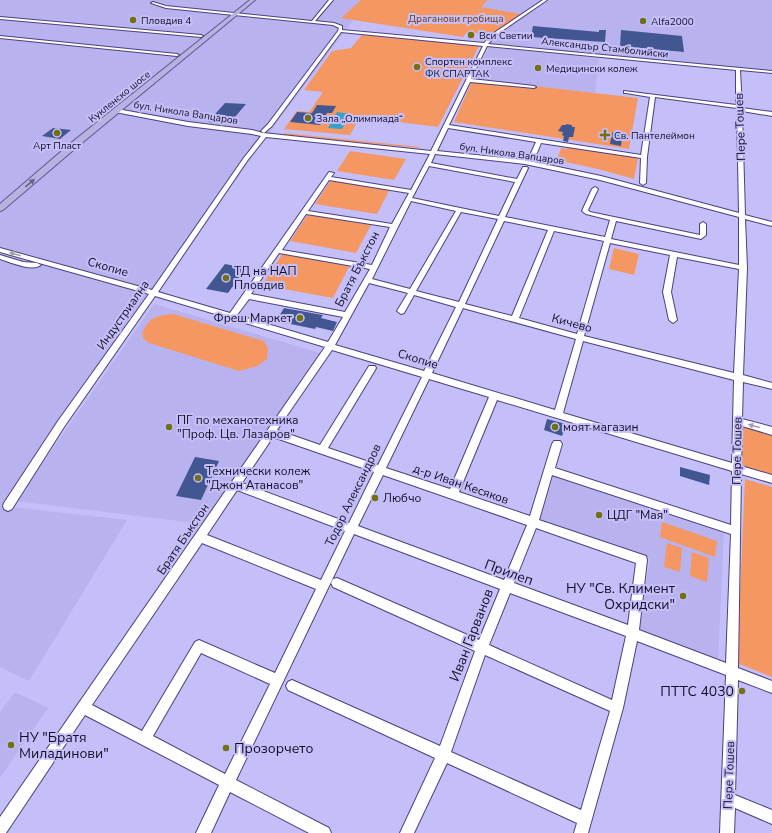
<svg xmlns="http://www.w3.org/2000/svg" width="772" height="833" font-family="'Nunito Sans',sans-serif">
<rect width="100%" height="100%" fill="#c4bff8"/>
<path fill="#b8b2ef" d="M0 0H361L341 18 354 19 276 124 2 506 127 520 29 681 0 667Z
M488 0H772V71L483 43 519 14 480 7Z
M489 47 599 58 595 93 473 79Z
M154 304 320 353 203 524 16 501Z
M554 474 724 533 718 662 638 632 650 559 540 521Z
M15 692 48 708 0 778V712Z"/>
<path fill="#f59763" d="M361 0H488L481 7 520 14 491 35 467 32 463 37 341 18Z
M362 35 479 46 438 127 360 117 350 135 284 129 297 111 309 112 323 92 304 90 332 51 351 48Z
M473 79 638 98 629 149 454 122Z
M284 133 420 147 419 148 283 135Z
M568 146 638 158 634 179 602 170 557 160 561 148 567 149Z
M350 151 406 159 394 180 337 171Z
M331 180 390 189 377 214 315 204Z
M308 214 371 225 356 253 290 241Z
M614 248 639 254 634 275 609 269Z
M283 253 350 265 333 298 262 285Z
M173 314 264 341 268 348 267 359 258 366 239 371 149 343 143 338 142 333C150 317 155 316 173 314Z
M740 425 772 434V476L740 467Z
M745 479 772 487V677L737 663Z
M662 522 717 541 715 557 660 537Z
M667 543 682 548 680 572 664 567Z
M692 552 709 558 707 582 690 576Z"/>
<path fill="#37a1cb" d="M337 112 351 114 342 129 328 128Z"/>
<path fill="#425691" d="M533 26 599 32V30H606L605 42 531 37Z
M621 30 682 36 684 52 620 46Z
M225 103 246 104 229 124 208 122Z
M317 105 336 106 332 113H327L320 125 290 122 297 112 312 113Z
M566 124 572 125V127H575L573 137H569L568 142 563 141 564 136 562 135 563 132 558 131 562 125H566Z
M53 128 71 130 60 139 42 136Z
M612 132 620 134 622 138 621 146 610 144Z
M225 264 246 268 228 293 206 289Z
M284 308 323 315 321 318 337 322 333 331 316 327 315 329 276 321Z
M547 419 566 424 562 436 544 430Z
M195 457 219 461 201 500 176 496Z
M680 467 710 475 709 485 680 476Z"/>
<g fill="none" stroke-linecap="round" stroke-linejoin="round">
<defs>
<path id="minor" d="M329 0H333L315 21 334 23 342 26V30L484 43 494 33 543 0H547L496 35 488 44 772 71V73L740 70 742 108 772 112V116L742 111 745 215 772 222V226L745 219 747 268 743 375 772 383V389L743 382 742 419 772 427V435L742 426 741 466 772 475V483L741 474 738 668 772 681V693L738 680 735 795 772 810V824L735 808 734 833H720L726 675 637 641 623 708 588 833H574L577 823 447 763 414 833H400L435 758 288 690 286 686 288 682 292 680 440 746 475 651 333 587 331 583 333 579 337 578 479 640 500 589 354 534 236 780 329 828 331 833H309L230 792 211 833H196L219 785 85 715 6 833H0V817L325 347 155 296 64 427 12 509 8 511 4 509 3 506 4 503 58 421 149 294 0 252V248L152 290 243 159 261 136 252 134 188 126 115 112 114 111 117 109 188 122 252 130 263 133 431 151 483 46 341 32 272 126 264 133 261 131 268 124 338 31 339 28 333 25 166 8 151 3 153 2 166 6 312 21ZM487 46 736 70V105L624 91V93H626L650 97 641 155 449 125 470 82 534 88 536 87 534 86 471 79ZM655 97 737 108 739 213 601 176 525 160 437 151 448 128 536 142 531 153 534 155 537 153 541 143 641 158 640 183 643 185 646 183 647 157ZM266 137 430 154 411 190 331 177 334 173 329 172 230 313 158 292 247 161ZM435 154 525 164 600 180 739 217V265L611 239 616 221 701 239 706 235V224L703 222 700 224V235L590 212 588 210 598 189 595 187 592 189 582 211 586 214 610 220 605 237 505 217 528 168 527 167H523L517 179 431 163ZM429 166 515 182 499 216 412 198ZM329 180 409 193 392 224 308 211ZM411 201 456 211 410 289 372 279ZM461 212 498 219 459 302 416 291ZM306 214 390 227 372 265 282 250ZM504 221 548 230 512 316 465 304ZM554 231 604 241 577 334 519 318ZM610 243 670 255 663 292 669 320 673 323 677 320 671 292 677 257 739 269 734 373 584 336ZM279 253 370 269 345 312 251 294ZM369 283 408 293 397 311 401 314 404 313 414 295 456 307 424 371 335 345ZM249 299 343 317 328 342 237 315ZM463 308 576 339 555 410 432 373ZM583 341 734 380 732 463 563 413ZM332 350 422 377 378 465 328 448 375 370 376 368 375 366H369L320 445 277 430ZM429 379 489 397 450 489 386 468ZM497 400 732 471 731 525 555 468 562 444 560 441H554L552 444 530 516 459 492ZM273 437 374 472 349 523 242 483ZM383 475 527 525 504 580 358 526ZM552 475 731 534 726 663 639 630 647 560 646 556 539 520ZM237 490 345 531 321 580 207 535ZM536 528 636 563 628 625 514 583ZM202 543 316 589 275 673 199 640 195 642 142 731 92 705ZM510 593 626 636 612 700 489 645ZM201 653 270 684 225 774 153 736ZM485 655 610 711 581 810 451 752Z
M0 17 201 35 203 36 201 37 0 19Z
M0 36 177 54 179 55 177 56 0 38Z
M0 255 23 262 37 263 41 265C32 272 10 262 0 259Z"/>
<path id="major" d="M250 0H255L77 147 3 210 0 211V204L71 143Z"/>
</defs>
<use href="#minor" stroke="#4b417e" stroke-width="2"/>
<use href="#major" stroke="#5f5792" stroke-width="2"/>
<use href="#minor" fill="#fff" fill-rule="evenodd"/>
<use href="#major" fill="#b8b2e0" fill-rule="evenodd"/>
</g>
<defs><path id="oneway-solid" d="M-6-.8H1V-3.2L6.5 0L1 3.2V.8H-6Z"/></defs>
<use fill="#666084" href="#oneway-solid" transform="translate(30 183) rotate(-40)"/>
<g fill="#a19fa9">
<use href="#oneway-solid" transform="translate(15 254) rotate(-164)"/>
<use href="#oneway-solid" transform="translate(754 426) rotate(-165)"/>
</g>
<g fill="#717012" stroke="#c4bff8" stroke-width="1.5">
<circle cx="133" cy="20" r="4"/>
<circle cx="643" cy="21" r="4"/>
<circle cx="471" cy="35" r="4"/>
<circle cx="417" cy="67" r="4"/>
<circle cx="538" cy="68" r="4"/>
<circle cx="308" cy="118" r="4"/>
<circle cx="57" cy="133" r="4"/>
<path d="M603 129h4v4h4v4h-4v4h-4v-4h-4v-4h4z"/>
<circle cx="226" cy="278" r="4"/>
<circle cx="300" cy="318" r="4"/>
<circle cx="169" cy="427" r="4"/>
<circle cx="555" cy="427" r="4"/>
<circle cx="198" cy="478" r="4"/>
<circle cx="375" cy="498" r="4"/>
<circle cx="599" cy="515" r="4"/>
<circle cx="683" cy="596" r="4"/>
<circle cx="742" cy="691" r="4"/>
<circle cx="11" cy="745" r="4"/>
<circle cx="226" cy="748" r="4"/>
</g>
<g text-anchor="middle" stroke-width="4" stroke-linejoin="round" paint-order="stroke">
<g font-size="10" fill="#77370e" stroke="#c4bff8">
<text x="456" y="22">Драганови гробища</text>
</g>
<g font-size="10" fill="#130f28" stroke="#c4bff8" text-anchor="start">
<text x="141" y="24">Пловдив 4</text>
<text x="651" y="25">Alfa2000</text>
<text x="479" y="39">Вси Светии</text>
<text x="425" y="65">Спортен комплекс<tspan x="425" dy="12">ФК СПАРТАК</tspan></text>
<text x="546" y="72">Медицински колеж</text>
<text x="316" y="122">Зала „Олимпиада“</text>
<text x="614" y="139">Св. Пантелеймон</text>
<text x="57" y="149" text-anchor="middle">Арт Пласт</text>
</g>
<g font-size="10" fill="#130f28" stroke="#c4bff8">
<text transform="translate(605 47) rotate(6)" y="4">Александър Стамболийски</text>
<text transform="translate(119 96) rotate(-39)" y="4">Кукленско шосе</text>
<text transform="translate(186 112) rotate(9)" y="4">бул. Никола Вапцаров</text>
<text transform="translate(512 153) rotate(8)" y="4">бул. Никола Вапцаров</text>
</g>
<g font-size="12" fill="#130f28" stroke="#c4bff8">
<text transform="translate(740 127) rotate(-92)" y="4">Пере Тошев</text>
<text transform="translate(108 267) rotate(16)" y="4">Скопие</text>
<text transform="translate(357 269) rotate(-63)" y="4">Братя Бъкстон</text>
<text transform="translate(123 315) rotate(-55)" y="4">Индустриална</text>
<text transform="translate(572 323) rotate(15)" y="4">Кичево</text>
<text transform="translate(418 359) rotate(17)" y="4">Скопие</text>
<text transform="translate(737 451) rotate(-89)" y="4">Пере Тошев</text>
<text transform="translate(461 484) rotate(19)" y="4">д-р Иван Кесяков</text>
<text transform="translate(353 495) rotate(-64)" y="4">Тодор Александров</text>
<text transform="translate(183 539) rotate(-56)" y="4">Братя Бъкстон</text>
<text transform="translate(729 775) rotate(-88)" y="4">Пере Тошев</text>
</g>
<g font-size="12" fill="#130f28" stroke="#c4bff8" text-anchor="start">
<text x="234" y="275">ТД на НАП<tspan x="234" dy="14">Пловдив</tspan></text>
<text x="292" y="322" text-anchor="end">Фреш Маркет</text>
<text x="177" y="424">ПГ по механотехника<tspan x="177" dy="14">"Проф. Цв. Лазаров"</tspan></text>
<text x="563" y="431">моят магазин</text>
<text x="206" y="475">Технически колеж<tspan x="206" dy="14">"Джон Атанасов"</tspan></text>
<text x="383" y="502">Любчо</text>
<text x="607" y="519">ЦДГ "Мая"</text>
</g>
<g font-size="14" fill="#130f28" stroke="#c4bff8">
<text transform="translate(509 572) rotate(20)" y="5">Прилеп</text>
<text transform="translate(471 635) rotate(-69)" y="5">Иван Гарванов</text>
</g>
<g font-size="14" fill="#130f28" stroke="#c4bff8" text-anchor="end">
<text x="675" y="593">НУ "Св. Климент<tspan x="675" dy="16">Охридски"</tspan></text>
<text x="734" y="696">ПТТС 4030</text>
<text x="19" y="742" text-anchor="start">НУ "Братя<tspan x="19" dy="16">Миладинови"</tspan></text>
<text x="234" y="753" text-anchor="start">Прозорчето</text>
</g>
</g>
</svg>
